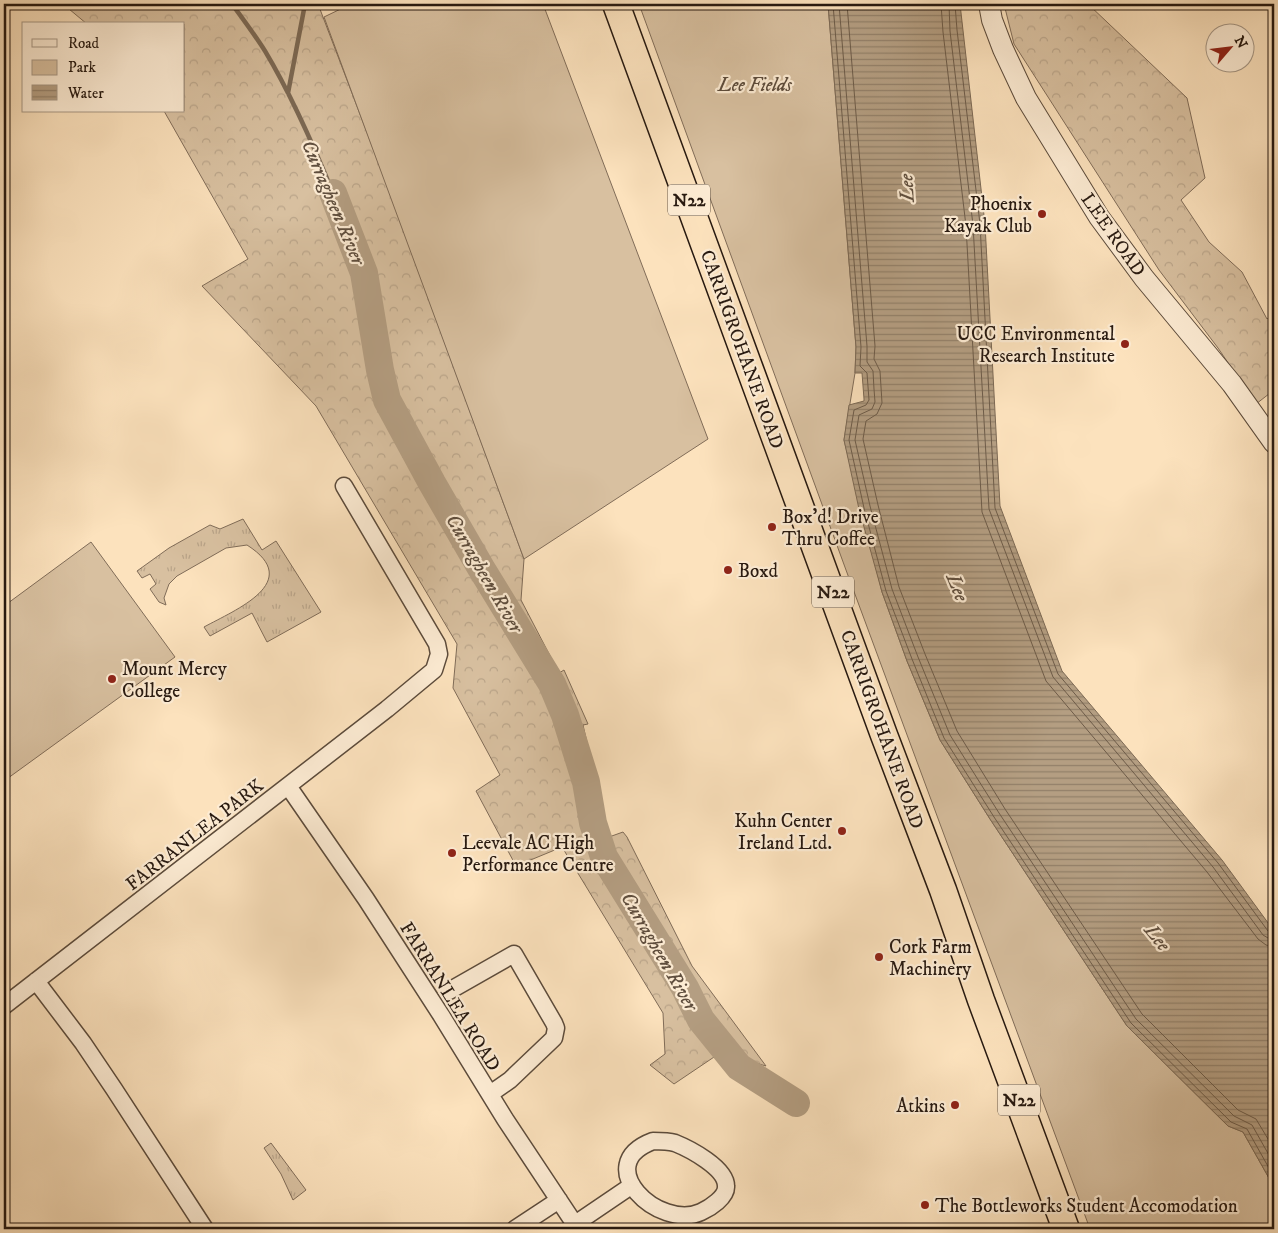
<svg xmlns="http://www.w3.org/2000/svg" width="1278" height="1233" font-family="'IM FELL DW Pica',serif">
<defs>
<pattern id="grass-tufts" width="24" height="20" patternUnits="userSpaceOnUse" patternTransform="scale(1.25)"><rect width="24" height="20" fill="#d8c0a0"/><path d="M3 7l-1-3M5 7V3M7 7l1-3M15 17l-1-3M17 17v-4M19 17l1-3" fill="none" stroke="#b9a489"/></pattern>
<pattern id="forest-crowns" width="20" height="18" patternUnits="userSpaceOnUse" patternTransform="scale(1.25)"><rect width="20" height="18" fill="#d8c0a0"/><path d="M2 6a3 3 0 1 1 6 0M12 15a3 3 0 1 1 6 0" fill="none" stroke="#b9a489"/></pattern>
<pattern id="water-rules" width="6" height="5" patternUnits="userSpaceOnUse" patternTransform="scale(1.25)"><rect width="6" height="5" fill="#b49e82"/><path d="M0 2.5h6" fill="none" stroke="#928069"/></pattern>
</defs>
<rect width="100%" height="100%" fill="#fce2bd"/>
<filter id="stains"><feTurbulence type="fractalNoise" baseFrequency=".004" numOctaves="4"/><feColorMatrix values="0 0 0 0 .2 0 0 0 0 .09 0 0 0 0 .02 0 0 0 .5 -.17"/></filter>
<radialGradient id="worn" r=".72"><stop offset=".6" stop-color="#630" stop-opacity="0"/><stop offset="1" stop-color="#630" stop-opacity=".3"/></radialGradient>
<path fill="url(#grass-tufts)" stroke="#806c58" d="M243 519 262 550 276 541 321 612 267 642 252 613 210 636 204 627C235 610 305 582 247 545L226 548 177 576 169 584 164 598 166 605 159 602 150 589 156 584 150 574 142 578 137 571 169 548 210 525 220 529Z
M271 1143 306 1190 293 1200 281 1174 264 1148Z"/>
<path fill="url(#forest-crowns)" stroke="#806c58" d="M63 4H318L387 185 524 559 521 600 559 673 564 670 588 724 583 725 609 837 623 832 627 837 692 966 766 1066 720 1053 674 1084 650 1065 665 1054 663 1013 562 847 516 866 476 791 500 775 453 688 457 644 316 406 202 286 248 259 164 111H184V24H87Z
M1004 4H1088L1187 98 1205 178 1181 200 1209 242 1242 272 1267 319 1274 313V390L1256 404 1218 348 1159 270 1014 44Z"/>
<path fill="#d8c0a0" stroke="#806c58" d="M351 4H543L708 439 524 559 324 17Z
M639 4H828L856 347 855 373 844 440 882 592 907 661 940 740 990 819 1127 1026 1228 1126 1243 1132 1274 1187V1229H1090L846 570Z
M91 542 175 657 4 781V606Z"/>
<path fill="url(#water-rules)" stroke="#7c6954" d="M828 4H960L985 224 1000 506 1062 671 1222 860 1274 931V1187L1243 1132 1228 1126 1127 1026 990 819 940 740 907 661 882 592 859 509 844 440 849 405 864 401V399L862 373H855L856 347Z"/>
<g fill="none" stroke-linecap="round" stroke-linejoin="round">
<path stroke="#6e5c49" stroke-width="1" d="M833 4 861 347 860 366 867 373 869 400 866 405 854 410 849 440 864 508 886 591 912 659 944 738 994 817 1131 1023 1231 1122 1247 1129 1274 1177
M839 4 867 346V362L873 371 874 389 875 402 872 409 859 415 855 440 870 506 892 589 918 657 950 735 999 813 1136 1019 1234 1116 1252 1125 1274 1164
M847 4 875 346 874 359 880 371 882 403 877 414 866 421 863 439 878 505 899 587 925 654 957 731 1005 809 1142 1014 1238 1110 1256 1119 1274 1149
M941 4 943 32 966 226 982 512 1046 681 1207 872 1258 939 1266 945 1274 947
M949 4 950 31 973 225 989 509 1053 677 1213 867 1263 935 1268 938 1274 939
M955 4 957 30 980 224 995 508 1058 674 1218 863 1268 931 1274 933"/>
<path stroke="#7c6954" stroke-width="4.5" d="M232 4C243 19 255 35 265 51 292 96 313 144 333 193
M288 93 305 4"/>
<path stroke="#b49e82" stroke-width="28" d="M333 193 364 273 380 370 387 400 432 483 481 568 552 684 565 715 586 782 593 823 604 857 685 988 701 1020 739 1067 796 1103"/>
<defs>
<path id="minor" d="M288 786 366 899 441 1015 505 1119 578 1229
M36 981 83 1043 114 1089 205 1229
M449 991 514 954 554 1023 556 1028 554 1038 510 1080 490 1094
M4 1006 387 709 434 670 439 654 437 644 344 486
M653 1141C661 1141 668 1141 675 1143 690 1149 726 1168 726 1186 727 1197 710 1208 701 1212 659 1231 589 1165 653 1141Z
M575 1224 631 1186
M515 1229 559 1200"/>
<path id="tertiary" d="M989 4 992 20 1003 49 1026 98 1099 217 1144 278 1232 384 1274 443"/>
<path id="trunk" d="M616 4 884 735 943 890 981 1000 1066 1229"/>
</defs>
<use href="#minor" stroke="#5c4b3b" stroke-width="19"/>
<use href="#tertiary" stroke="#5c4b3b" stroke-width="22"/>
<use href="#trunk" stroke="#271910" stroke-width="29"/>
<use href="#minor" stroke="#fdecd4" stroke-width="16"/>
<use href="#tertiary" stroke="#fdecd4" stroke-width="20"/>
<use href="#trunk" stroke="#fce2bd" stroke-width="26"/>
</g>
<g fill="#8f2418" stroke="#fdecd4" stroke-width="2">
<circle cx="1042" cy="214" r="5"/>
<circle cx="1125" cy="344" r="5"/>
<circle cx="772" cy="527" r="5"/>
<circle cx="728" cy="570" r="5"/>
<circle cx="112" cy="679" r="5"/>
<circle cx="842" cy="831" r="5"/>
<circle cx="452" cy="853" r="5"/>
<circle cx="879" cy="957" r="5"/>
<circle cx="955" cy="1105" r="5"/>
<circle cx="925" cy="1205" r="5"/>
</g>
<g text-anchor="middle" stroke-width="4.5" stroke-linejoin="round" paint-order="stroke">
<g fill="#fdecd4" stroke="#67584b" stroke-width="1">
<rect x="668" y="184.5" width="42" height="31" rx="4"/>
<rect x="812" y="576.5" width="42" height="31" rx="4"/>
<rect x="998" y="1084.5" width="42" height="31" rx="4"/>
</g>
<g font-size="18" font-weight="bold" fill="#271910">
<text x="689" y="206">N22</text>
<text x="833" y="598">N22</text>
<text x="1019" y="1106">N22</text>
</g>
<g font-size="19" font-style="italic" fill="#5c4b3b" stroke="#fdecd4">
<text x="755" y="91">Lee Fields</text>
</g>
<g font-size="19" fill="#271910" stroke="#fdecd4" text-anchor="start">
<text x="1032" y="210" text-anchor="end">Phoenix<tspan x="1032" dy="22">Kayak Club</tspan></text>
<text x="1115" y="340" text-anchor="end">UCC Environmental<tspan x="1115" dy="22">Research Institute</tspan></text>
<text x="782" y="523">Box'd! Drive<tspan x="782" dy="22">Thru Coffee</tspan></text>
<text x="738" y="577">Boxd</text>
<text x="122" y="675">Mount Mercy<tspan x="122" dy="22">College</tspan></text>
<text x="832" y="827" text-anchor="end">Kuhn Center<tspan x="832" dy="22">Ireland Ltd.</tspan></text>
<text x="462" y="849">Leevale AC High<tspan x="462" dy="22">Performance Centre</tspan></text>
<text x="889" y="953">Cork Farm<tspan x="889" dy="22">Machinery</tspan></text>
<text x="945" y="1112" text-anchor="end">Atkins</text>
<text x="935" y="1212">The Bottleworks Student Accomodation</text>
</g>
<g font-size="19" fill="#271910" stroke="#fdecd4">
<text transform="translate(1114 234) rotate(55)" y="7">LEE ROAD</text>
<text transform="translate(743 349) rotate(70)" y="7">CARRIGROHANE ROAD</text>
<text transform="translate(883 729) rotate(70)" y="7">CARRIGROHANE ROAD</text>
<text transform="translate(194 834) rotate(-38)" y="7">FARRANLEA PARK</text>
<text transform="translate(451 996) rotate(58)" y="7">FARRANLEA ROAD</text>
</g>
<g font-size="20" font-style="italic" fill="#5f4e3e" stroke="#fdecd4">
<text transform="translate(906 188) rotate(-93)" y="7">Lee</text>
<text transform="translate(334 202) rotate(67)" y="7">Curragheen River</text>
<text transform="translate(485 573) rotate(60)" y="7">Curragheen River</text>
<text transform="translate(958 587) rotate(68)" y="7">Lee</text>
<text transform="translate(1158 937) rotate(51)" y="7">Lee</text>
<text transform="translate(660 951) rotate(60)" y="7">Curragheen River</text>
</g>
</g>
<rect width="1278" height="1233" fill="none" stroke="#fce2bd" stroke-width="20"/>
<rect x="5" y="5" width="1268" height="1223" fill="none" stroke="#271910" stroke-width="2.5"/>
<rect x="10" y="10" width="1258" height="1213" fill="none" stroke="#271910"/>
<rect x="22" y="22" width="162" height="90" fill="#fdecd4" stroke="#a79886"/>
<rect x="32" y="39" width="25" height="8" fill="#fdecd4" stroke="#a79886"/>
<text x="68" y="48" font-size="15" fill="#271910">Road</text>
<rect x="32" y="60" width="25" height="15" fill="#d8c0a0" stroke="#a79886"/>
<text x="68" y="72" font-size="15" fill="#271910">Park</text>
<rect x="32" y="85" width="25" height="15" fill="url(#water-rules)" stroke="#a79886"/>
<text x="68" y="98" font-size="15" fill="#271910">Water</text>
<g transform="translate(1230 48) rotate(62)"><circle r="24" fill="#fdecd4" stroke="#a79886"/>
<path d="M0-4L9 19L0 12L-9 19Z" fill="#8f2418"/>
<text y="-8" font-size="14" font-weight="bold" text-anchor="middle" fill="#271910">N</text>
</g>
<rect width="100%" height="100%" filter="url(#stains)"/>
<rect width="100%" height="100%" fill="url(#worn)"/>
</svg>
